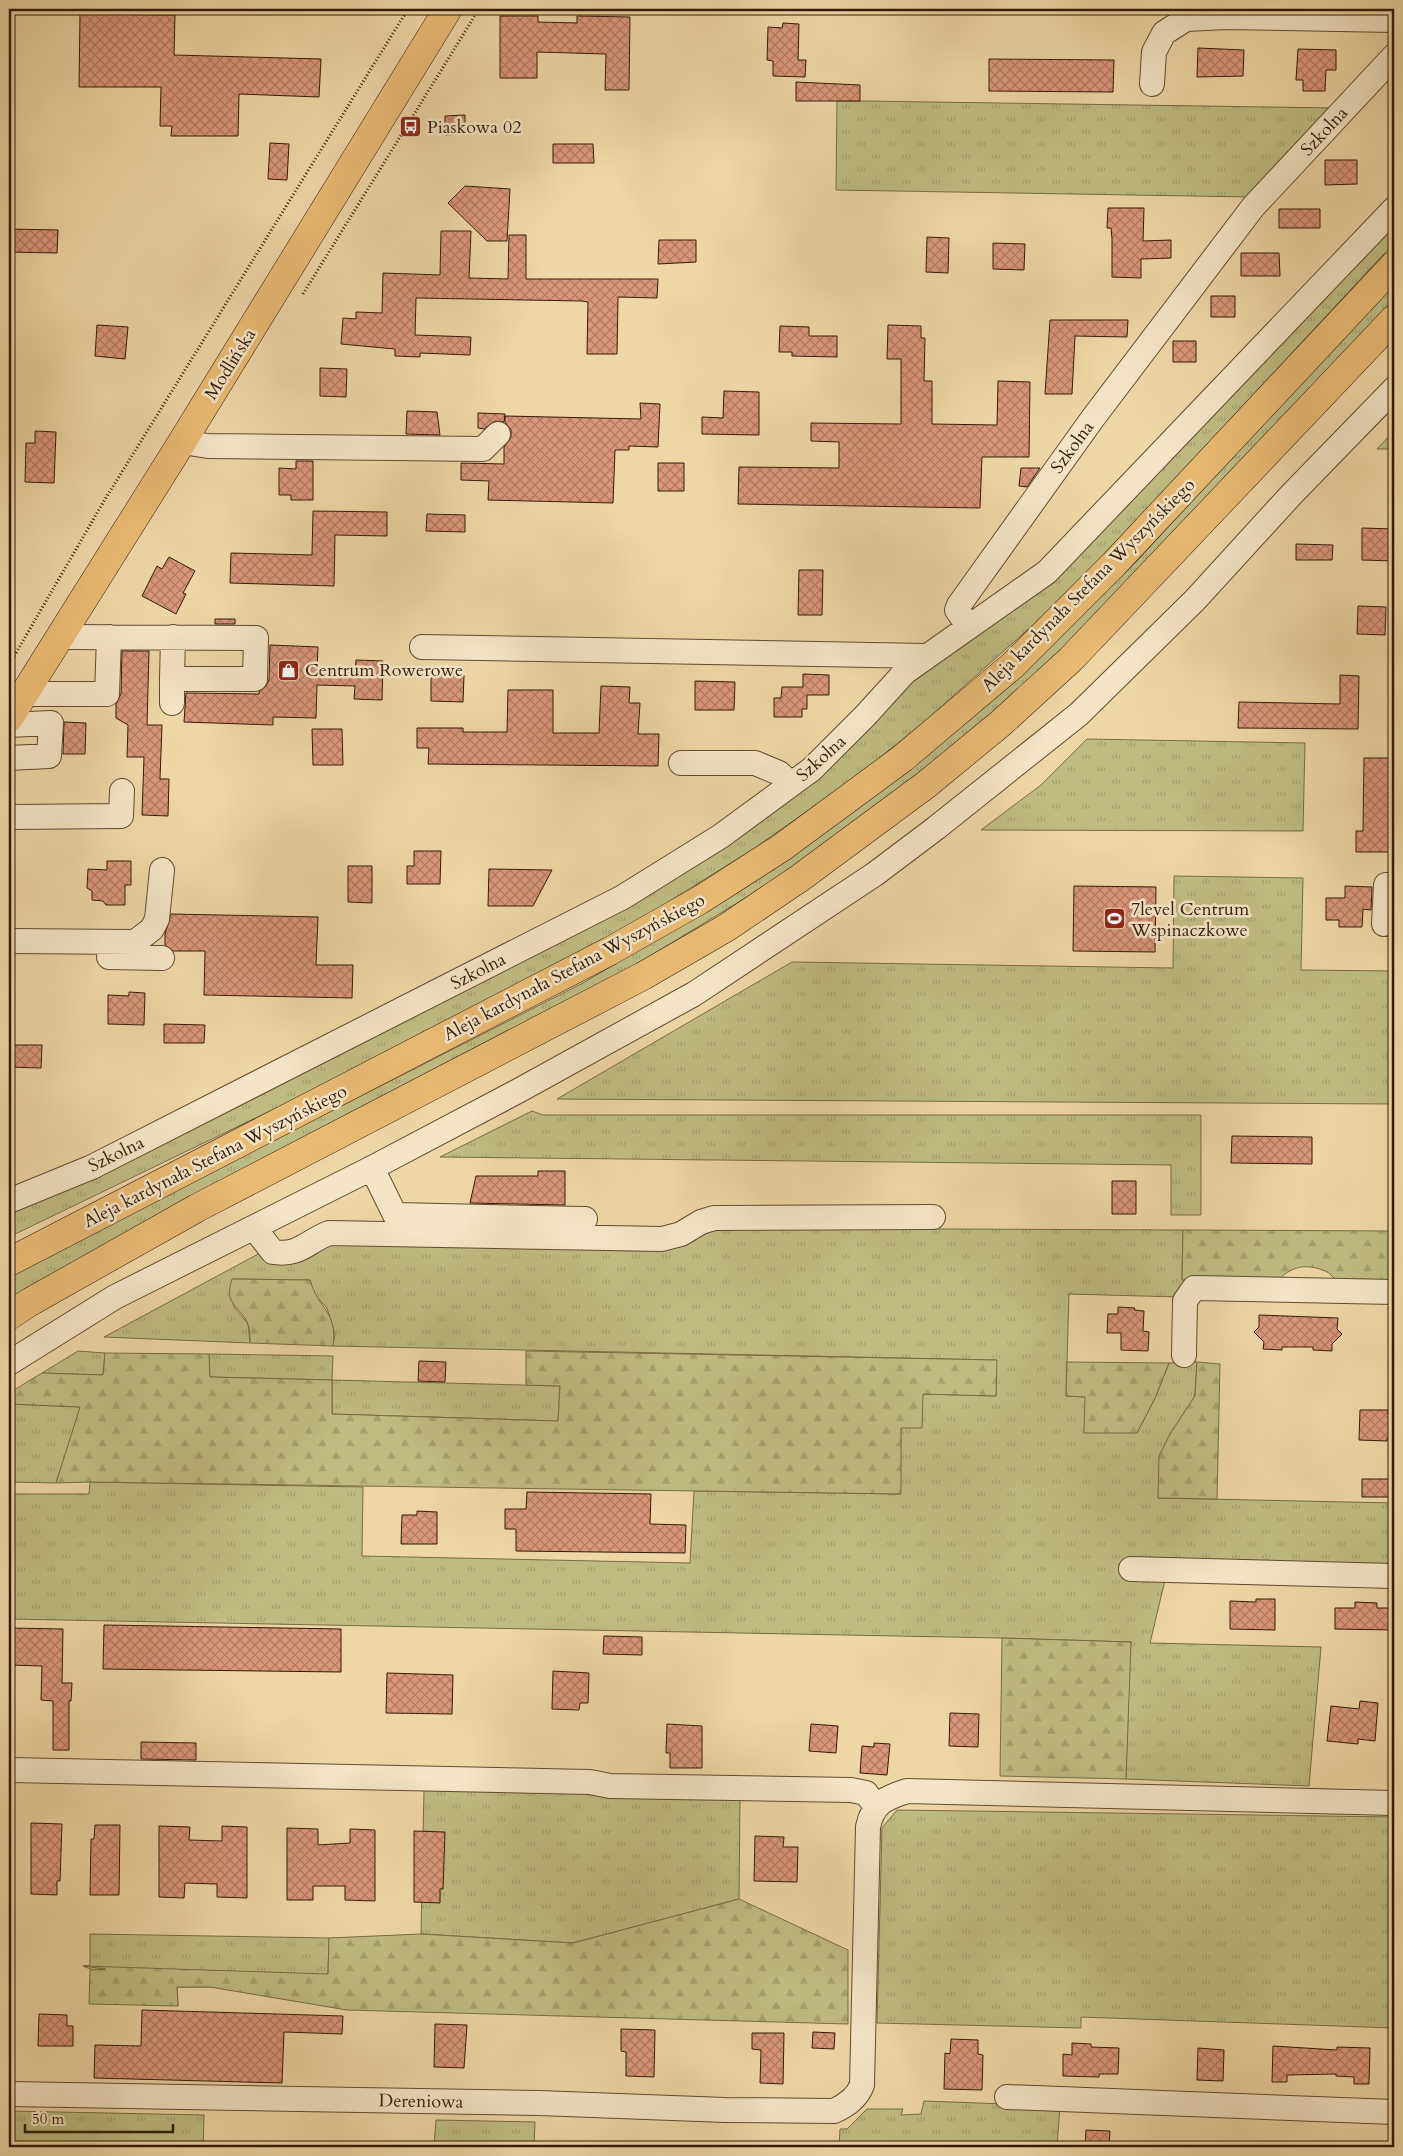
<svg xmlns="http://www.w3.org/2000/svg" width="1403" height="2156" font-family="Cardo,serif">
<defs>
<pattern id="grass-tufts" width="24" height="20" patternUnits="userSpaceOnUse" patternTransform="scale(1.25)"><rect width="24" height="20" fill="#bfbc83"/><path d="M3 7l-1-3M5 7V3M7 7l1-3M15 17l-1-3M17 17v-4M19 17l1-3" fill="none" stroke="#a5a170"/></pattern>
<pattern id="forest-firs" width="22" height="20" patternUnits="userSpaceOnUse" patternTransform="scale(1.25)"><rect width="22" height="20" fill="#bfbc83"/><path d="M5 1l3.5 6h-7zM16 11l3.5 6h-7z" fill="#a5a170"/></pattern>
<pattern id="building-cross-hatch" width="8" height="8" patternUnits="userSpaceOnUse" patternTransform="scale(1.25)"><rect width="8" height="8" fill="#da977b"/><path d="M0 0l8 8M0 8l8-8" fill="none" stroke="#b17a63"/></pattern>
</defs>
<rect width="100%" height="100%" fill="#efd6a7"/>
<filter id="stains"><feTurbulence type="fractalNoise" baseFrequency=".004" numOctaves="4"/><feColorMatrix values="0 0 0 0 .2 0 0 0 0 .09 0 0 0 0 .02 0 0 0 .5 -.17"/></filter>
<radialGradient id="worn" r=".72"><stop offset=".6" stop-color="#630" stop-opacity="0"/><stop offset="1" stop-color="#630" stop-opacity=".3"/></radialGradient>
<path fill="url(#grass-tufts)" stroke="#796b46" d="M837 101H864L1336 108 1250 197 836 190Z
M1394 221V243L1068 594 926 720 856 777 753 849 633 924 421 1038 9 1237V1211L624 904 967 636Z
M1394 283V301L1273 433 1046 665 965 737 837 836 765 886 586 995 9 1303V1275L583 983 696 916 1040 657 1136 562Z
M1394 431V449H1377Z
M1087 739 1305 743 1303 831 981 830 1041 785Z
M1174 876 1303 878 1301 970 1394 971V1104L557 1099 792 962 1173 968Z
M532 1111 543 1115H1201V1215H1171V1165L440 1157Z
M708 1228 1183 1230 1182 1279 1188 1280 1179 1297 1069 1294 1066 1396 1085 1397 1137 1433 1155 1398 1169 1363 1197 1362 1195 1396 1170 1434 1158 1498 1394 1503V1568L1121 1562 1122 1578 1165 1580 1150 1643 1321 1647 1309 1786 1126 1779 1130 1642 1002 1638 9 1619V1494H89L90 1482 363 1487 362 1556 690 1563 694 1491 900 1494 901 1428 923 1394 996 1396V1360L333 1346 335 1334 327 1308 314 1294 310 1280 232 1279 234 1307 248 1324 250 1343 104 1337 260 1253 323 1241Z
M78 1351 105 1353 103 1375 42 1373Z
M209 1354 333 1356 332 1380 560 1386 558 1421 332 1414V1380L209 1377Z
M9 1404 81 1407 56 1483 9 1482Z
M424 1789 582 1793 740 1799 739 1899 573 1943 421 1934Z
M897 1810 1394 1817V2028L1081 2017V2028L877 2023 882 1828Z
M90 1934 329 1938 328 1974 228 1987H177L178 2006 83 1966 90 1965Z
M924 2101 1060 2106 1057 2147H839L840 2129H847L867 2109H903L901 2115 921 2114Z
M9 2111 204 2115 203 2147H9Z
M436 2120 535 2122 534 2147H434Z"/>
<path fill="url(#forest-firs)" stroke="#796b46" d="M1183 1230 1394 1231V1285C1384 1285 1347 1286 1340 1283 1334 1280 1331 1273 1325 1271 1306 1263 1290 1266 1277 1282L1182 1280Z
M232 1279 310 1280C318 1309 338 1311 333 1346L250 1343C250 1335 250 1329 247 1322 237 1303 224 1305 232 1279Z
M526 1351 997 1360 996 1396 923 1394 922 1428H901V1494L90 1482 56 1483 80 1407 9 1404V1393L42 1373 103 1375 105 1353 209 1354 210 1377 332 1380V1414L558 1421 560 1386 526 1385Z
M1067 1362 1169 1363 1155 1398 1137 1433H1084L1085 1397 1066 1396Z
M1197 1362 1220 1364 1217 1499 1158 1498 1159 1456 1170 1434 1195 1396Z
M1002 1638 1131 1642 1126 1779 1000 1776Z
M739 1899 848 1950V2024L347 2010 210 1987H177L178 2006 89 2004 90 1970 105 1969 83 1966 328 1974 329 1938 421 1934 573 1943Z"/>
<path fill="url(#building-cross-hatch)" stroke="#331a09" d="M80 14 175 15 174 55 321 59 319 97 239 94 238 136H171L172 126H160L161 87H79Z
M500 16H538V22L577 23V16L630 17 629 90H605L606 54 537 52V78H500Z
M783 23 799 24 798 60H806L805 77 773 76V61L767 60 768 27 782 28Z
M1198 48 1244 50 1243 76 1197 77Z
M1298 49 1336 50V70H1326L1325 91H1303V80H1296Z
M989 59 1114 60 1113 92 989 91Z
M796 82 860 85V101H796Z
M465 115V134L445 135V116Z
M270 143 289 144 287 180 268 179Z
M553 144H593L594 163H553Z
M1325 160H1357V184L1325 185Z
M465 186 510 189 507 241H487L448 203Z
M1108 208H1144L1143 241 1171 240V258L1141 259V278L1112 277V239L1111 228H1107Z
M1279 209H1320V228H1279Z
M9 229 58 230 57 253 9 252Z
M441 231H471L469 278 508 279 509 235H526V279H658L657 298 618 297 617 354H587L588 302 582 301 416 298 415 335 471 337 470 355 420 353V357L395 356V349L341 344 343 318 356 319V312L382 313 383 273 440 275Z
M927 237 949 238 948 273 926 272Z
M659 240H696V262L658 264Z
M993 243 1025 244 1024 270 993 269Z
M1241 253H1279L1280 276H1241Z
M1211 296H1235V317H1211Z
M1050 320H1128L1127 337 1075 336 1072 394H1045Z
M97 325 128 327 125 359 95 356Z
M888 325 921 326V338H925L924 381H932V424L997 425 998 381 1030 382 1029 457H982L980 508 738 504 739 467 839 468V442L811 441V423L901 424V359H887Z
M780 326 809 327V336H837V357L792 356V352H779Z
M1173 341H1196V362H1173Z
M320 368 347 369 346 397 320 396Z
M724 391 759 392V435L702 434V417L723 418Z
M640 403 660 404 658 447 629 446V450H615L613 503 488 500 489 481 461 480V463L504 464V447L511 437V430L505 422V416L641 419Z
M407 411 437 412 440 435 406 434Z
M478 413 505 414 504 422 495 421 484 429 478 428Z
M35 431 56 432 54 483 25 482 26 443H35Z
M296 461H313V500H291V495H279V468L296 469Z
M658 463H684V491H658Z
M1021 468H1040L1027 487 1019 486Z
M313 511 387 512V536L335 535 334 586 230 583 231 553 312 555Z
M427 514 465 515V532L426 531Z
M1362 528 1394 529V561L1362 560Z
M1296 544 1333 545 1332 560H1296Z
M169 557 195 571 183 593 186 594 176 614 142 596 157 566 162 569Z
M799 570H823L822 615H798Z
M1358 606 1386 607 1385 635 1357 634Z
M215 619H235V624H215Z
M270 645 318 647 317 670 355 673 356 660 383 661 382 700 354 699 355 686 317 685 316 718 273 717V725L184 722 186 693 259 694V692L266 686 269 680Z
M122 651H149L147 725H162L160 779H169L168 816 142 815 144 757H127L128 725 116 718V704L121 694Z
M431 674 464 675 463 702 431 701Z
M803 674 829 675V695H807V709H802V717H774V698H781L782 687H803Z
M1340 675 1359 676 1358 729 1238 728 1239 702 1340 704Z
M695 681 735 682 734 710H695Z
M601 686 630 687 629 703H640L638 734H659L658 766 428 764 429 748H417V728H463V732H507L508 690H553V733H599Z
M64 722 86 723 85 754H63Z
M312 729H342L343 765H313Z
M1364 758H1394V852H1356V831H1363Z
M414 851H441L440 884H407V866H414Z
M107 861H131V885H125V905H106L103 901 92 900V891L87 888 88 869 107 870Z
M348 866H372V903L348 902Z
M489 869 552 870 533 906H488Z
M1074 886 1156 887 1155 952 1073 951Z
M1345 886 1372 887 1371 910 1363 909 1362 927H1339V920H1326V898H1345Z
M171 914 318 917 316 965H353L352 998 204 995 205 951H173L165 945V934Z
M129 992 145 993 144 1025 108 1024V995L129 996Z
M164 1024 205 1025 204 1043H164Z
M9 1045H42L41 1068 9 1067Z
M1232 1136 1312 1137V1164L1231 1163Z
M538 1171H565V1205L470 1203 476 1176H538Z
M1112 1181H1136V1214H1112Z
M1118 1307 1135 1308 1134 1310 1144 1311 1143 1331 1149 1332 1148 1351 1121 1350V1333H1107L1108 1314H1118Z
M1259 1315 1338 1318 1337 1329 1342 1334 1332 1344V1351L1313 1350V1347H1282V1350L1263 1349 1264 1342 1254 1332 1259 1327Z
M419 1361 446 1362 445 1382 418 1381Z
M1360 1410H1388V1414H1394V1438H1387V1441L1359 1440Z
M1362 1479H1394V1497H1362Z
M527 1492 651 1494 650 1524 686 1525 685 1553 516 1551V1529H505V1509H526Z
M417 1511 437 1512V1544H401L402 1515H417Z
M1256 1599H1275V1630L1230 1629V1601L1256 1602Z
M1355 1602 1377 1603V1608H1394V1630L1335 1629V1608H1355Z
M104 1625 341 1629V1672L103 1669Z
M9 1628 63 1629 62 1683H72L71 1701H69V1750H53V1701L41 1700 42 1666 9 1665Z
M604 1636 642 1637V1655L603 1654Z
M553 1671 589 1673 588 1703H580L579 1710 552 1709Z
M387 1673 453 1675 452 1714 386 1713Z
M1360 1701 1378 1703 1375 1741 1358 1739V1744L1327 1741 1331 1706 1359 1709Z
M950 1713 979 1714 978 1747 949 1746Z
M667 1724 702 1726V1768H670V1753H666Z
M811 1724 838 1726 836 1753 809 1751Z
M141 1742 196 1743V1760L141 1759Z
M874 1743 890 1744 887 1775 860 1773 862 1746 874 1747Z
M31 1823 62 1824 60 1881H57V1895L31 1894Z
M95 1825H120L119 1895H90L91 1839H94Z
M159 1826 190 1827 189 1840 222 1841V1826L247 1827V1898L217 1897V1884L185 1883 184 1898 159 1897Z
M287 1828 318 1829V1845L350 1843V1829L375 1830V1901L345 1900V1886H313V1900H287Z
M414 1831 445 1832 443 1889H440V1903L414 1902Z
M755 1836 784 1837 783 1847H798L797 1882 754 1881Z
M142 2010 343 2016 342 2034 284 2032 282 2083 94 2078 95 2045 141 2046Z
M39 2014 67 2015V2026H73V2046H38Z
M435 2024 467 2025 464 2068 434 2067Z
M621 2029 655 2030 654 2077 626 2076V2052L621 2051Z
M813 2032 835 2033 834 2049 812 2048Z
M752 2033H784L783 2084 760 2083 761 2050 752 2049Z
M951 2039 978 2040V2054L983 2055 982 2090 944 2089 945 2053 950 2054Z
M1072 2043 1091 2044V2047L1119 2048 1118 2074H1099V2077L1063 2076V2054L1072 2055Z
M1273 2046 1337 2050V2047L1370 2048 1369 2084H1354V2077L1336 2076V2074L1287 2075V2082H1272Z
M1198 2048 1224 2050 1223 2081 1197 2080Z
M1086 2130 1110 2131 1109 2147H1085Z"/>
<g fill="none" stroke-linecap="round" stroke-linejoin="round">
<defs>
<path id="minor" d="M1152 84 1154 52 1164 33 1186 19 1226 17 1394 20
M182 442 208 446 483 449 498 434
M969 627 957 610 959 605 1093 418 1253 207 1394 56
M59 637 256 638 255 679H172L173 637
M422 647 927 656
M24 694H107L109 637
M172 703V679
M9 725 51 723 49 756 9 758
M681 763H755L779 773 791 784
M9 817 121 816 122 791
M1384 924 1386 885H1394
M9 941 135 942 152 929 157 919 162 870
M109 957 162 958
M372 1168 395 1215 585 1219
M9 1201 92 1167 623 897 721 836 812 769 865 716 905 672 1047 572 1394 209
M254 1228 273 1252C300 1256 306 1242 329 1233L662 1239 681 1234 701 1222 714 1218 933 1217
M1184 1355 1185 1301 1194 1288 1394 1292
M9 1363 115 1297 372 1168 518 1091 694 994 875 874 936 828 1079 714 1195 600 1291 495 1394 389
M1131 1569 1394 1576
M9 1770 590 1782 610 1786 851 1790 866 1793 876 1807
M9 2094 539 2103 725 2110 834 2111C847 2105 857 2098 862 2085L868 1827C873 1803 885 1798 907 1791L1394 1803
M1007 2097 1394 2112"/>
<path id="major" d="M9 718 182 442 448 9
M9 1262 610 951 700 900 781 848 903 758 1013 665 1114 564 1394 265
M9 1316 30 1302 197 1208 643 976 726 928 800 878 927 784 1001 723 1071 659 1394 319"/>
</defs>
<use href="#minor" stroke="#624930" stroke-width="26"/>
<use href="#major" stroke="#331a09" stroke-width="29"/>
<path stroke="#331a09" stroke-width="3" stroke-dasharray="1 2.5" stroke-linecap="butt" d="M303 294 479 9
M9 665 104 501 408 9"/>
<use href="#minor" stroke="#f5e4c6" stroke-width="24"/>
<use href="#major" stroke="#e8bb74" stroke-width="28"/>
</g>
<defs>
<symbol id="bus-square" viewBox="-11 -11 22 22"><rect x="-9" y="-9" width="18" height="18" rx="4" fill="#8f2418" stroke="#f5e4c6"/><path d="M-5-6H5V4H4V6H2V4H-2V6H-4V4H-5ZM-3.5-4V0h7V-4ZM-3.5 1.2v1.5H-2V1.2ZM2 1.2v1.5H3.5V1.2Z" fill="#fff"/></symbol>
<symbol id="shop-square" viewBox="-11 -11 22 22"><rect x="-9" y="-9" width="18" height="18" rx="4" fill="#8f2418" stroke="#f5e4c6"/><path d="M-5-2.5h2.3a2.7 3.5 0 0 1 5.4 0H5L5.5 6h-11ZM-1.5-2.5h3a1.5 2.3 0 0 0-3 0Z" fill="#fff"/></symbol>
<symbol id="stadium-square" viewBox="-11 -11 22 22"><rect x="-9" y="-9" width="18" height="18" rx="4" fill="#8f2418" stroke="#f5e4c6"/><path d="M0-5a6.5 5 0 1 0 0 10a6.5 5 0 1 0 0-10ZM-3.5-1.8h7v3.6h-7Z" fill="#fff"/></symbol>
</defs>
<g fill-rule="evenodd">
<use href="#bus-square" x="398" y="114" width="25" height="25"/>
<use href="#shop-square" x="276" y="658" width="25" height="25"/>
<use href="#stadium-square" x="1102" y="906" width="25" height="25"/>
</g>
<g text-anchor="middle" stroke-width="5" stroke-linejoin="round" paint-order="stroke">
<g font-size="18" fill="#331a09" stroke="#f5e4c6" text-anchor="start">
<text x="427" y="133">Piaskowa 02</text>
<text x="305" y="676">Centrum Rowerowe</text>
<text x="1131" y="915">7level Centrum<tspan x="1131" dy="21">Wspinaczkowe</tspan></text>
</g>
<g font-size="18" fill="#331a09" stroke="#f5e4c6">
<text transform="translate(1324 131) rotate(-47)" y="6">Szkolna</text>
<text transform="translate(230 364) rotate(-58)" y="6">Modlińska</text>
<text transform="translate(1072 447) rotate(-54)" y="6">Szkolna</text>
<text transform="translate(1088 585) rotate(-45)" y="6">Aleja kardynała Stefana Wyszyńskiego</text>
<text transform="translate(821 758) rotate(-42)" y="6">Szkolna</text>
<text transform="translate(574 967) rotate(-28)" y="6">Aleja kardynała Stefana Wyszyńskiego</text>
<text transform="translate(478 971) rotate(-27)" y="6">Szkolna</text>
<text transform="translate(116 1154) rotate(-26)" y="6">Szkolna</text>
<text transform="translate(215 1156) rotate(-27)" y="6">Aleja kardynała Stefana Wyszyńskiego</text>
<text transform="translate(421 2101) rotate(1)" y="6">Dereniowa</text>
</g>
</g>
<rect width="1403" height="2156" fill="none" stroke="#efd6a7" stroke-width="30"/>
<rect x="10" y="10" width="1383" height="2136" fill="none" stroke="#331a09" stroke-width="2.5"/>
<rect x="15" y="15" width="1373" height="2126" fill="none" stroke="#331a09"/>
<path d="M25 2124v8h148v-8" fill="none" stroke="#331a09" stroke-width="2.5"/>
<text x="32" y="2124" font-size="15" fill="#331a09" stroke="#f5e4c6" stroke-width="4" paint-order="stroke">50 m</text>
<rect width="100%" height="100%" filter="url(#stains)"/>
<rect width="100%" height="100%" fill="url(#worn)"/>
</svg>
